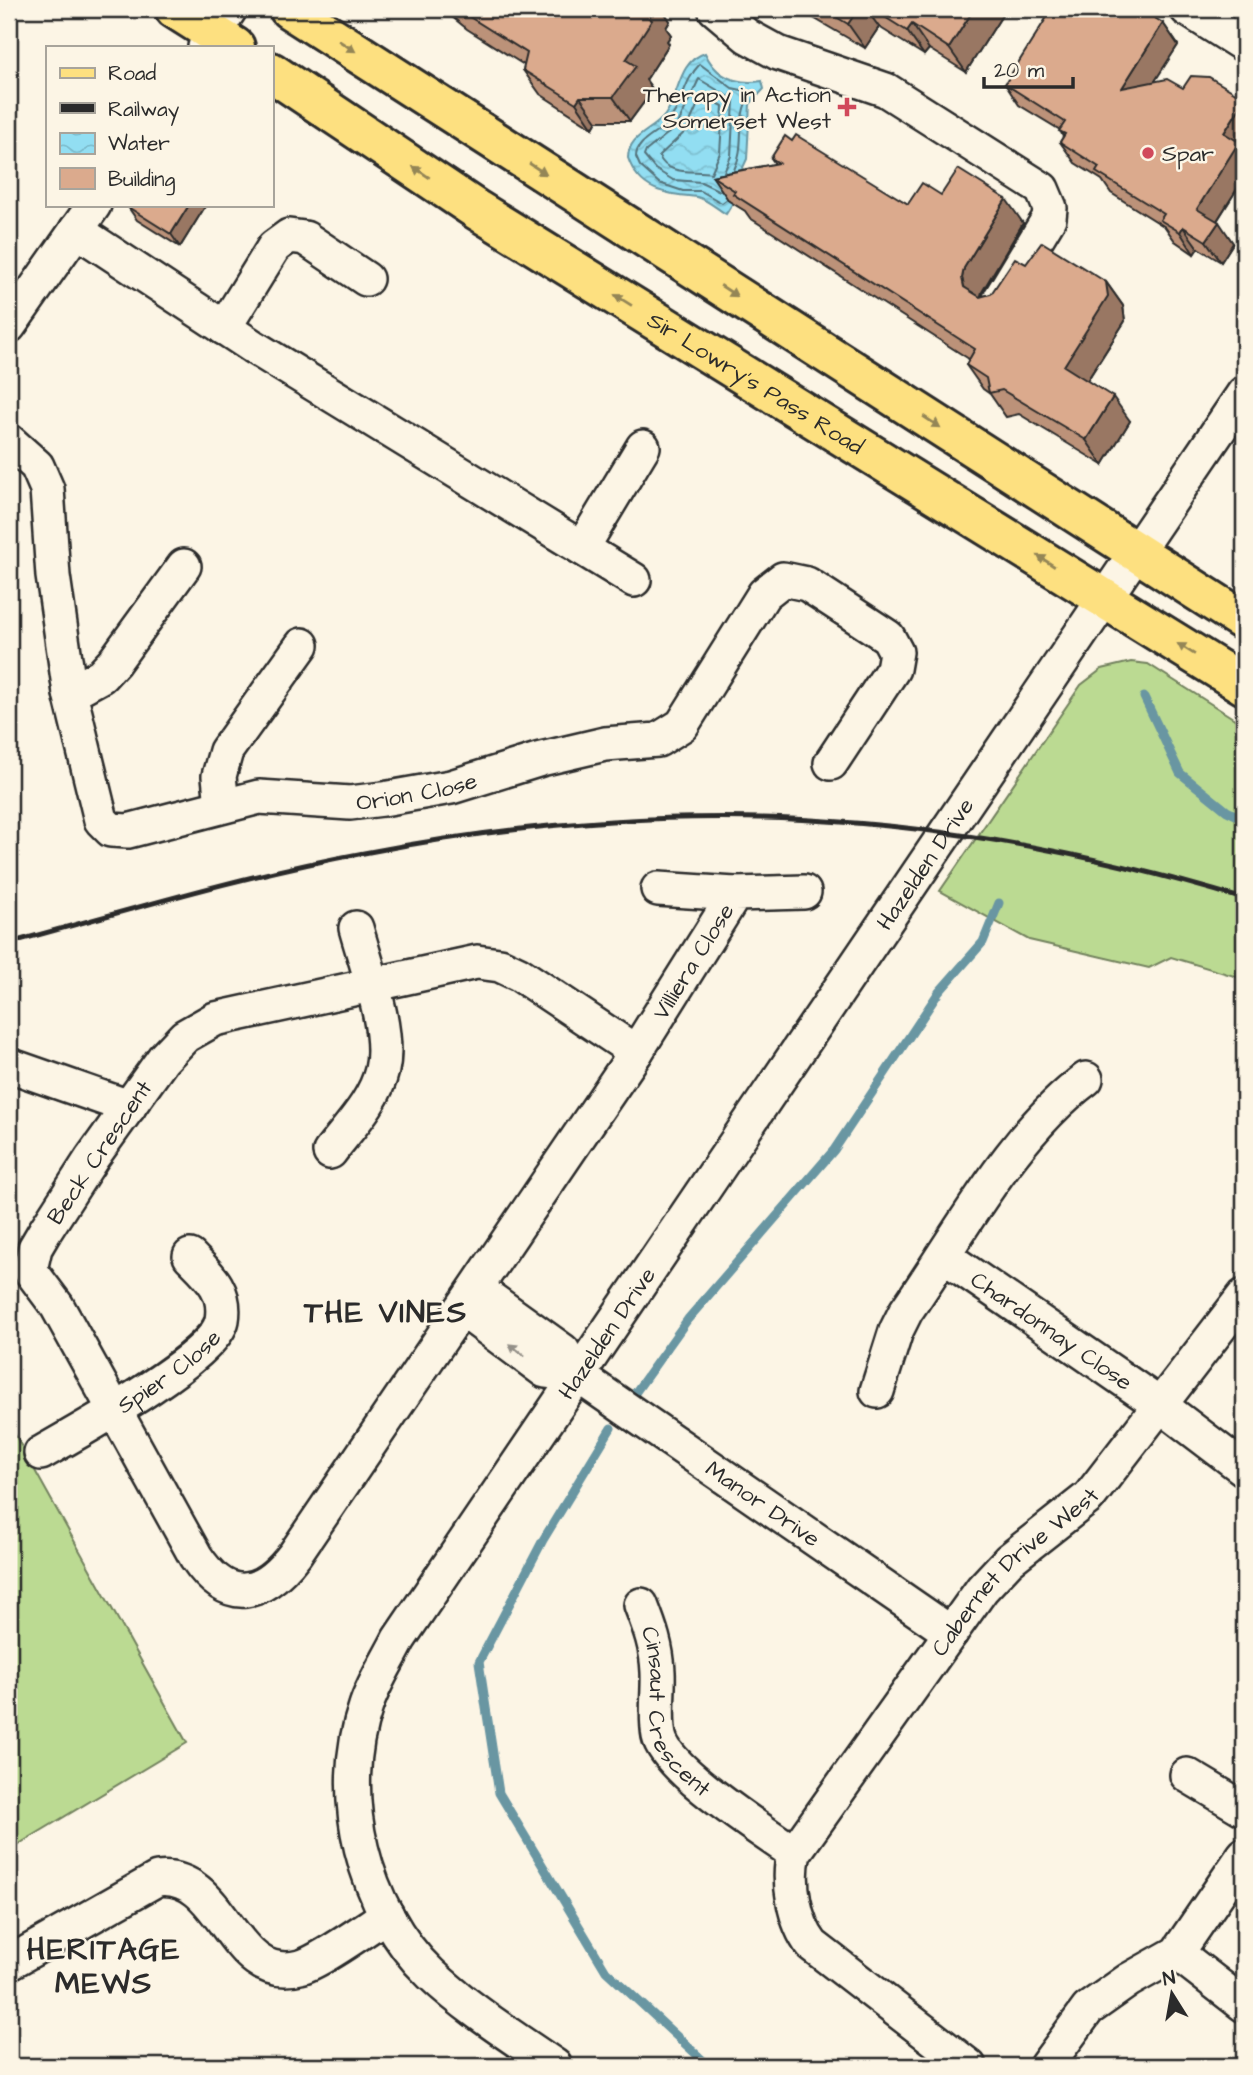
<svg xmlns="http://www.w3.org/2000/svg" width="1253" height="2075" font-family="'Architects Daughter',sans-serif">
<defs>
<pattern id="water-waves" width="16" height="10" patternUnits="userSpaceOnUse" patternTransform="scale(1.75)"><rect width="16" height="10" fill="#92def2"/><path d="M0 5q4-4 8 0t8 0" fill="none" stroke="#7ebfd0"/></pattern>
</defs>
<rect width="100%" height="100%" fill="#fcf5e5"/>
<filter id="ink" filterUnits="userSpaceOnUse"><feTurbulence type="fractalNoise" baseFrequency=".0143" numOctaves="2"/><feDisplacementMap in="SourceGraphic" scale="14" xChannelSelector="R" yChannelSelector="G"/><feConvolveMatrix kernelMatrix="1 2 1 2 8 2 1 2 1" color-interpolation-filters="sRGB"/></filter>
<g filter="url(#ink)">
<path fill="#bbda92" stroke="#73825e" stroke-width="2" d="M1131 662 1148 664 1244 725V979L1171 957 1149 968 1029 940 940 891 1081 685 1102 669Z
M9 1424 187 1743 9 1850Z"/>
<path fill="url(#water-waves)" stroke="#6996a2" stroke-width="2" d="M705 53C716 77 736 85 762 81L764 89 750 104 747 159 740 174 744 185 726 214C718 209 706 199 697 197 668 194 640 193 628 158 628 135 653 131 665 115 680 95 677 62 705 53Z"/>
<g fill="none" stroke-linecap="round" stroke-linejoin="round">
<path stroke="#54737b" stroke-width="2" d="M702 95 723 106 720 153 711 173C693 170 667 176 659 156L686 131Z
M720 191 701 182 673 180 655 169 644 156 646 151 677 126 699 79 734 100 731 156 724 172
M726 200 722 203 701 191H683L659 183 640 166 636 157C636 140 658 135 668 122 683 105 683 81 700 64L732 88 751 92C734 121 747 143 734 170"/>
<path stroke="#6996a2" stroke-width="9" d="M1144 697 1180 773 1227 811 1244 819
M635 1393 688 1319 834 1150 939 992 983 942 999 903
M611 1428 543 1540 479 1662 499 1793 606 1971 709 2066"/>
<defs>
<g id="minor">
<path d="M715 9 747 36 778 53 886 90 1042 189 1050 208 1049 218 1000 299"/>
<path d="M1187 9 1244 45"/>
<path d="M205 47 230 9"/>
<path d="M76 230 252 346 634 580"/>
<path d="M9 326 94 205"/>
<path d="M224 328 274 247 289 236 305 238 366 279"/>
<path id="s1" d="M9 441 37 466 47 489 53 576 70 693 101 820 111 830 128 831 259 797 350 803 383 799 451 787 541 759 605 744 658 740 682 725 764 594 783 579 807 584 888 637 896 652 893 669 831 763"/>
<path d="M582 548 643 447"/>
<path d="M70 693 101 676 114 662 184 566"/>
<path d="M222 806 219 776 226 751 302 645"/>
<path d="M658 889 735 894"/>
<path d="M477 962 500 965 519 974 636 1052 295 1554C262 1597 229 1606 196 1557L57 1306 30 1270 35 1248 45 1231 92 1158 163 1059 185 1036 215 1019Z"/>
<path id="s2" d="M636 1052 735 894 804 892"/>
<path d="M9 1065 129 1107"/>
<path d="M330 1152C348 1128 375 1101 382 1070 391 1031 367 968 356 928"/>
<path id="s3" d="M944 1256 1160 1405 1244 1469"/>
<path id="s4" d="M477 1289 563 1351 577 1375 951 1633"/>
<path d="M463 1310 545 1371 577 1375"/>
<path d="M877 1391 896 1331 906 1311C960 1234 1011 1135 1086 1079"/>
<path id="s5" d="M41 1453C76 1433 215 1357 222 1320 227 1290 209 1275 190 1256"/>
<path id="s6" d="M641 1605C650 1628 657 1647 658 1672 659 1693 655 1715 659 1736 666 1770 763 1831 794 1853"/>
<path d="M1187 1775 1244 1809"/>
<path d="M1177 1953 1244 2005"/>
<path d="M9 1963 157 1879C225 1870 230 1986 300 1967 318 1963 368 1927 387 1915"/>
<path id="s7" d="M555 2066C513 2037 468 2009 431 1974 363 1909 335 1794 366 1706 374 1682 388 1661 399 1639L1244 393"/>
<path id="s8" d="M969 2066 812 1945C794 1922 787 1881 794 1853L982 1589 1009 1560 1089 1497 1244 1296"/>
<path d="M1046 2066 1088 2009 1129 1980 1177 1953 1244 1855"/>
</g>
<g id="major">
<path d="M175 9 235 47"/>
<path d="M289 9 1244 621"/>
<path id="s9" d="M271 72 477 210 1244 685"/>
</g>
</defs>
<use href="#minor" stroke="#2b2b2b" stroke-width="38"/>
<use href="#major" stroke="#2b2b2b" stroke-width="44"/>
<use href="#minor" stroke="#fcf5e5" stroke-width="33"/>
<use href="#major" stroke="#fde080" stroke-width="38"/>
<path stroke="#2b2b2b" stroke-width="5" d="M9 943C126 911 244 875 364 853 671 794 945 808 1244 899"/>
</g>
<path fill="#bc9279" stroke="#2b2b2b" stroke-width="2" d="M436 9H559L565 12 568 9H662L670 21 666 28 671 35 667 41 669 44 646 80 653 90 630 121H597L593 128 540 94 523 70 524 65 467 29 446 12Z
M798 9H1006L966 72 929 49 924 55 879 27 865 48Z
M1163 23 1178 45 1154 81 1244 150V178L1217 221 1233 243 1221 262 1198 248 1194 254 1175 241 1165 227 1111 193 1102 180 1075 163 1060 142 1063 137 1060 130 1019 105 1005 84Z
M792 141 908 204 941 195 1023 223 982 292 980 297 991 294 1026 264 1106 282 1123 306 1125 321 1087 381 1130 421 1103 465 1019 414 1006 417 990 394 983 389 966 365 969 359 750 218 745 211 729 201 712 176 775 164 771 158Z
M206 205 180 247 137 220 128 207Z"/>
<path fill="#997763" stroke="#2b2b2b" stroke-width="2" d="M649 9H662L670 21 666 28 671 35 667 41 669 44 646 80 653 90 630 121 613 97 626 60 649 18Z
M858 9H866L879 27 865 48 848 24Z
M974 9H1006L966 72 949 48Z
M1163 23 1178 45 1137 109 1122 88Z
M912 24 929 49 924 55 907 31Z
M580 97 597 121 593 128 576 103Z
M1244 101V146L1243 148 1244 150V178L1211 230 1197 209 1224 133Z
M1006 199 1023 223 982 292 979 302 964 287 962 278 964 268Z
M189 205H206L180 247 171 234Z
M1219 222 1233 243 1221 262 1206 241Z
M1183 227 1198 248 1194 254 1180 232Z
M1106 282 1123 306 1125 321 1081 390 1064 366Z
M1113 397 1130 421 1103 465 1086 440Z"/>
<path fill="#dbaa8d" stroke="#2b2b2b" stroke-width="2" d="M457 9H559L565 12 568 9H651L654 10 649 18 652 20 626 60 636 66 613 97H580L576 103 523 70 527 53Z
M823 9H858L848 24Z
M872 9H974L949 48 912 24 907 31Z
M1052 9H1140L1163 23 1122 88 1167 79 1183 88 1191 76 1209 77 1244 98V101L1224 133 1239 142 1197 209 1219 222 1206 241 1183 227 1180 232 1160 220 1164 214 1096 172 1099 167 1060 142 1065 134 1059 131 1065 122 1005 84Z
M796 135 908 204 922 183 941 195 958 169 1006 199 964 268 962 278 964 287 980 297 991 294 1015 258 1026 264 1042 242 1106 282 1108 296 1064 366 1113 397 1086 440 1002 390 989 393 986 378 966 365 975 349 733 194 735 191 712 176 779 163 771 158 785 136 792 141Z
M129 205H189L171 234 128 207Z"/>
<defs><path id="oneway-solid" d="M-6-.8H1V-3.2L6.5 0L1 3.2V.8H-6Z" transform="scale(1.75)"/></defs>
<g fill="#948656">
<use href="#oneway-solid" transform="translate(347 46) rotate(33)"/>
<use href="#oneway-solid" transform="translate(538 169) rotate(33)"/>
<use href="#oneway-solid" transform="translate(421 172) rotate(-146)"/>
<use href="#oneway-solid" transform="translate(729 291) rotate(33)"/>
<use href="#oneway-solid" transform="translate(623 300) rotate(-148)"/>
<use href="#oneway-solid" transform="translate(932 422) rotate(33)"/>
<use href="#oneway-solid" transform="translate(1046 561) rotate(-147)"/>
<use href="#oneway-solid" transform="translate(1186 649) rotate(-148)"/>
</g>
<use fill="#949088" href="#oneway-solid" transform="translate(517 1350) rotate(-143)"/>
</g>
<g fill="#d1495b" stroke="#fcf5e5" stroke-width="2.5">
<path d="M843.5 96.5h7v7h7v7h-7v7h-7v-7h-7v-7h7z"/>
<circle cx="1148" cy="153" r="7"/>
</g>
<g text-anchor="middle" stroke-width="5" stroke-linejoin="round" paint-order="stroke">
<g font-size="23" fill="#2b2b2b" stroke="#fcf5e5" text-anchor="end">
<text x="831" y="102">Therapy in Action<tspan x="831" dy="26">Somerset West</tspan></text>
<text x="1162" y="161" text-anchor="start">Spar</text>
</g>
<g font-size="23" fill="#2b2b2b" stroke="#fcf5e5">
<text dy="8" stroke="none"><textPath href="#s9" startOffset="576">Sir Lowry's Pass Road</textPath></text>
<text dy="8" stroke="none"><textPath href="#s1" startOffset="724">Orion Close</textPath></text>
<text dy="8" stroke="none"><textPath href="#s7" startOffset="1456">Hazelden Drive</textPath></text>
<text dy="8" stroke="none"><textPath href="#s2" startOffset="107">Villiera Close</textPath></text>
<text transform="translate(99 1152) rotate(-56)" y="8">Beck Crescent</text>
<text dy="8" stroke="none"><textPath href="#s3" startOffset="131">Chardonnay Close</textPath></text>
<text dy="8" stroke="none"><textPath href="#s7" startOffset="889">Hazelden Drive</textPath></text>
<text dy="8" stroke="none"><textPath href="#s5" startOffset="152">Spier Close</textPath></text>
<text dy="8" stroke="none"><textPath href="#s4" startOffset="360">Manor Drive</textPath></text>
<text dy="8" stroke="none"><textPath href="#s8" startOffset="654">Cabernet Drive West</textPath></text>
<text dy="8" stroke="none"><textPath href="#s6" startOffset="116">Cinsaut Crescent</textPath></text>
</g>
<g font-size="30" font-weight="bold" letter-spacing="2" fill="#2b2b2b" stroke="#fcf5e5">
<text x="386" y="1322">THE VINES</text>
<text x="104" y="1959">HERITAGE<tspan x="104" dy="34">MEWS</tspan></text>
</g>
</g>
<rect width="1253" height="2075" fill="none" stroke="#fcf5e5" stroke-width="35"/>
<rect x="18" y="18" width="1218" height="2040" fill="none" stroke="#2b2b2b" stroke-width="2.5" filter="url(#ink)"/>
<rect x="46" y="46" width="228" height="161" fill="#fcf5e5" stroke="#a8a49b" stroke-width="2"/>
<rect x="60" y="68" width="35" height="10" fill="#fde080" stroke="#a8a49b" stroke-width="2"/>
<text x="108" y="80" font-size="21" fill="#2b2b2b">Road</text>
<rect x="60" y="103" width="35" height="10" fill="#2b2b2b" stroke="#a8a49b" stroke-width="2"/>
<text x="108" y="116" font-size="21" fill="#2b2b2b">Railway</text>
<rect x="60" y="133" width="35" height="21" fill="url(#water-waves)" stroke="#a8a49b" stroke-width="2"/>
<text x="108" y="150" font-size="21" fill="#2b2b2b">Water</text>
<rect x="60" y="168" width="35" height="21" fill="#dbaa8d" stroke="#a8a49b" stroke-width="2"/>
<text x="108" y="186" font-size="21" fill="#2b2b2b">Building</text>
<g transform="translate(1172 1994) rotate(349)" stroke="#fcf5e5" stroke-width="5" paint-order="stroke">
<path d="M0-5L12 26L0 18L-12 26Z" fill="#2b2b2b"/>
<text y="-10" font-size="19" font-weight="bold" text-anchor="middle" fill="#2b2b2b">N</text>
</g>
<path d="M984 77v10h89v-10" fill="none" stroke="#2b2b2b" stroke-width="3.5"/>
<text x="994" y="77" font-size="21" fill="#2b2b2b" stroke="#fcf5e5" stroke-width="5" paint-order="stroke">20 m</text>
</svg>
